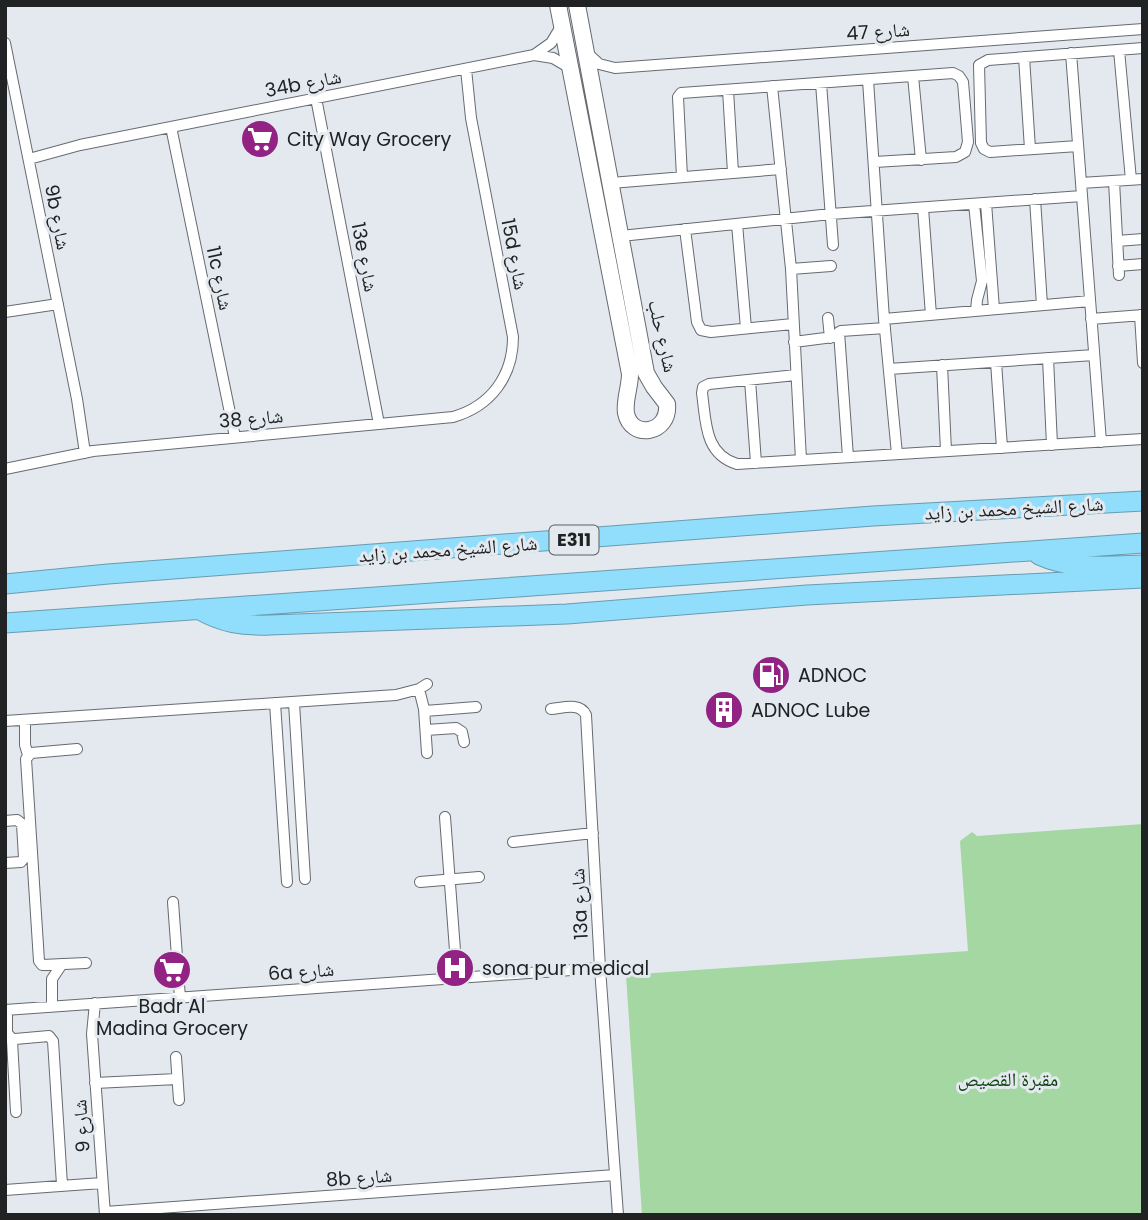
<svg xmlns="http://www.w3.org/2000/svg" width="1148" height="1220" font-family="Poppins,'Noto Naskh Arabic',sans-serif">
<rect width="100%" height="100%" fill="#e3e9ee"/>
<path fill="#a5d7a3" d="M1143 824V1215H642L626 975 968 951 960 841 972 832 977 836Z"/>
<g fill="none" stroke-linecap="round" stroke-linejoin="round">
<defs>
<path id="street" d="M5 43 77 399 85 453
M1119 50 1131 180
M586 52 599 64 615 68 1143 29
M1071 53 1101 442
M534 55 551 43 562 25
M1024 57 1030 149
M913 76 921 160
M868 80 884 319 897 454
M821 83 833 245
M772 86 791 269 801 460
M728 90 733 173
M316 98 379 424
M171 127 235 437
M1078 146 990 152 984 149 981 143 979 65 988 60 1143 48
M29 159 80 145 534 55 553 58 570 68
M682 177 678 97 681 93 953 73 959 76 963 82 968 142 965 152 956 157 875 162
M1114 181 1119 275
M611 183 781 169
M1081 183 1143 179
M1035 199 1042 305
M986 203 994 309
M974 204 982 281 977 300 976 311
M923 208 931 315
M737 224 746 328
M685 229 697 322 701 330 711 332 793 324
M621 236 831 214 1082 196
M1117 241 1143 239
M1118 266 1143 264
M791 269 831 266
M5 312 58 304
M1140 315 1143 363
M828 318 830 338
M884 319 1090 301
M1091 319 1143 315
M839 332 848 457
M794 342 833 337 841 331 885 328
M1048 358 1052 445
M996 362 1002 448
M942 365 946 451
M889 369 1094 355
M796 375 709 384 703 387 702 393C706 421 704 454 737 464L1143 439
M750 380 756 463
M5 469 93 451 453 417C491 406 513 376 513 337L471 118 466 69
M419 689 424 709 427 753
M275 703 287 882
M294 703 305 879
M551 709C563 708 580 702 586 715L600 968 618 1215
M425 711 476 707
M25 720V745L28 755
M5 721 396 695 419 689 427 684
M426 730 456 728 462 732 464 742
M77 749 31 753 26 759 39 961 42 965 86 963
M445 817 457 977
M5 821 17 820 22 824 24 858 21 862 5 863
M513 842 593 833
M420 882 479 877
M173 902 180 998
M95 1003 92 1034 105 1215
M52 1007V979L62 964
M5 1010 600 968
M7 1010V1033L13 1040
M176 1057 179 1100
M95 1083 177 1079
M16 1112 12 1041 15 1039 49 1036 53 1041 62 1185
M5 1190 102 1183
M105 1212 615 1175"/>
<path id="secondary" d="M558 5 630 374C630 387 624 401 626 413 631 440 670 434 667 404L654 387 646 373 577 5"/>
<path id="highway" d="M1039 555C1071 570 1108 566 1143 565
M5 584 108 574 873 516 1143 501
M198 609C222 623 243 626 270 625L567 614 807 595 1143 578
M5 623 1143 543"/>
</defs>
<use href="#street" stroke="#666b70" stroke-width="12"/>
<use href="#secondary" stroke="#666b70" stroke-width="18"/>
<use href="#highway" stroke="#699cb0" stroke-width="21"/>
<use href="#street" stroke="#fff" stroke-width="10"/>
<use href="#secondary" stroke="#fff" stroke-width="16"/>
<use href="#highway" stroke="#91defc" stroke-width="19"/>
</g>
<defs>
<symbol id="supermarket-disc" viewBox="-11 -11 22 22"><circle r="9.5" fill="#922384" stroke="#e3e9ee"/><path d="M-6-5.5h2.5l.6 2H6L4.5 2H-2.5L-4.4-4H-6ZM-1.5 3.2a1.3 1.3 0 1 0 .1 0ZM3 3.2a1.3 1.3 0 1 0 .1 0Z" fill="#fff"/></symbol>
<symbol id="fuel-disc" viewBox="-11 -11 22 22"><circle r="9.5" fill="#922384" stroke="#e3e9ee"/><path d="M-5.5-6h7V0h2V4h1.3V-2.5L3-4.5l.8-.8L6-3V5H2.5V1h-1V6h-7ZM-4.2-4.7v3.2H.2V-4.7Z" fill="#fff"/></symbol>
<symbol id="building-disc" viewBox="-11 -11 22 22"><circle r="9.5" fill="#922384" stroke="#e3e9ee"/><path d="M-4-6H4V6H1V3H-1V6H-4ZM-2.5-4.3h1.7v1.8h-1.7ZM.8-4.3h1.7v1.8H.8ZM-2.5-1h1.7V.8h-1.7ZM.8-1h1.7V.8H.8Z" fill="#fff"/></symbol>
<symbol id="hospital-disc" viewBox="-11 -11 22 22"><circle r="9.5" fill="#922384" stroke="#e3e9ee"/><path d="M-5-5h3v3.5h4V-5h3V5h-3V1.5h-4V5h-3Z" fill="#fff"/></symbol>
</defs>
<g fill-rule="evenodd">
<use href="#supermarket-disc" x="238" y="117" width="44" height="44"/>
<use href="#fuel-disc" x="749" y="653" width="44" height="44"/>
<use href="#building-disc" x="702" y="688" width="44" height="44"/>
<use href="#hospital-disc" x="433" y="946" width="44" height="44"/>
<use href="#supermarket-disc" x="150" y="948" width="44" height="44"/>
</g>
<g text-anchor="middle" stroke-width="6" stroke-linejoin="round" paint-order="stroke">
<rect fill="#e3e9ee" stroke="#5a5e61" stroke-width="2" x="549.5" y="525.5" width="49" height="29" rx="5"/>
<g font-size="18" font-weight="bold" fill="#202224">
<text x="574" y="546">E311</text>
</g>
<g font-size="19" fill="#202224" stroke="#e3e9ee">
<text transform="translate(878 31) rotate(-4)" y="7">شارع 47</text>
<text transform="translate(303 83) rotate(-11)" y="7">34b شارع</text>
<text transform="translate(58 217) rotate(79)" y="7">9b شارع</text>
<text transform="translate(515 254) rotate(79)" y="7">15d شارع</text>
<text transform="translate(365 257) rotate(79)" y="7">13e شارع</text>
<text transform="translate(220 278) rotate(78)" y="7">11c شارع</text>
<text transform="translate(663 336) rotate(77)" y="7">شارع حلب</text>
<text transform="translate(251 418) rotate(-5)" y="7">شارع 38</text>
<text transform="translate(1014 508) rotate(-3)" y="7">شارع الشيخ محمد بن زايد</text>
<text transform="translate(448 549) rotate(-4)" y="7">شارع الشيخ محمد بن زايد</text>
<text transform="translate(579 904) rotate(-93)" y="7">13a شارع</text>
<text transform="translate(301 971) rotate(-4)" y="7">6a شارع</text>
<text transform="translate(81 1126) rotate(-94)" y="7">شارع 9</text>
<text transform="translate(359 1177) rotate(-4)" y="7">8b شارع</text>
</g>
<g font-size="19" fill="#202224" stroke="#e3e9ee" text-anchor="start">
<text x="287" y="146">City Way Grocery</text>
<text x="798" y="682">ADNOC</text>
<text x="751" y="717">ADNOC Lube</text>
<text x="482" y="975">sona pur medical</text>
<text x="172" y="1013" text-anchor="middle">Badr Al<tspan x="172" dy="22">Madina Grocery</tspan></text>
</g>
<g font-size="19" fill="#0f4410" stroke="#e3e9ee">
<text x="1008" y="1086">مقبرة القصيص</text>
</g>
</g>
<rect width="1148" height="1220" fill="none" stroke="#202224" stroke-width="14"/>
</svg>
